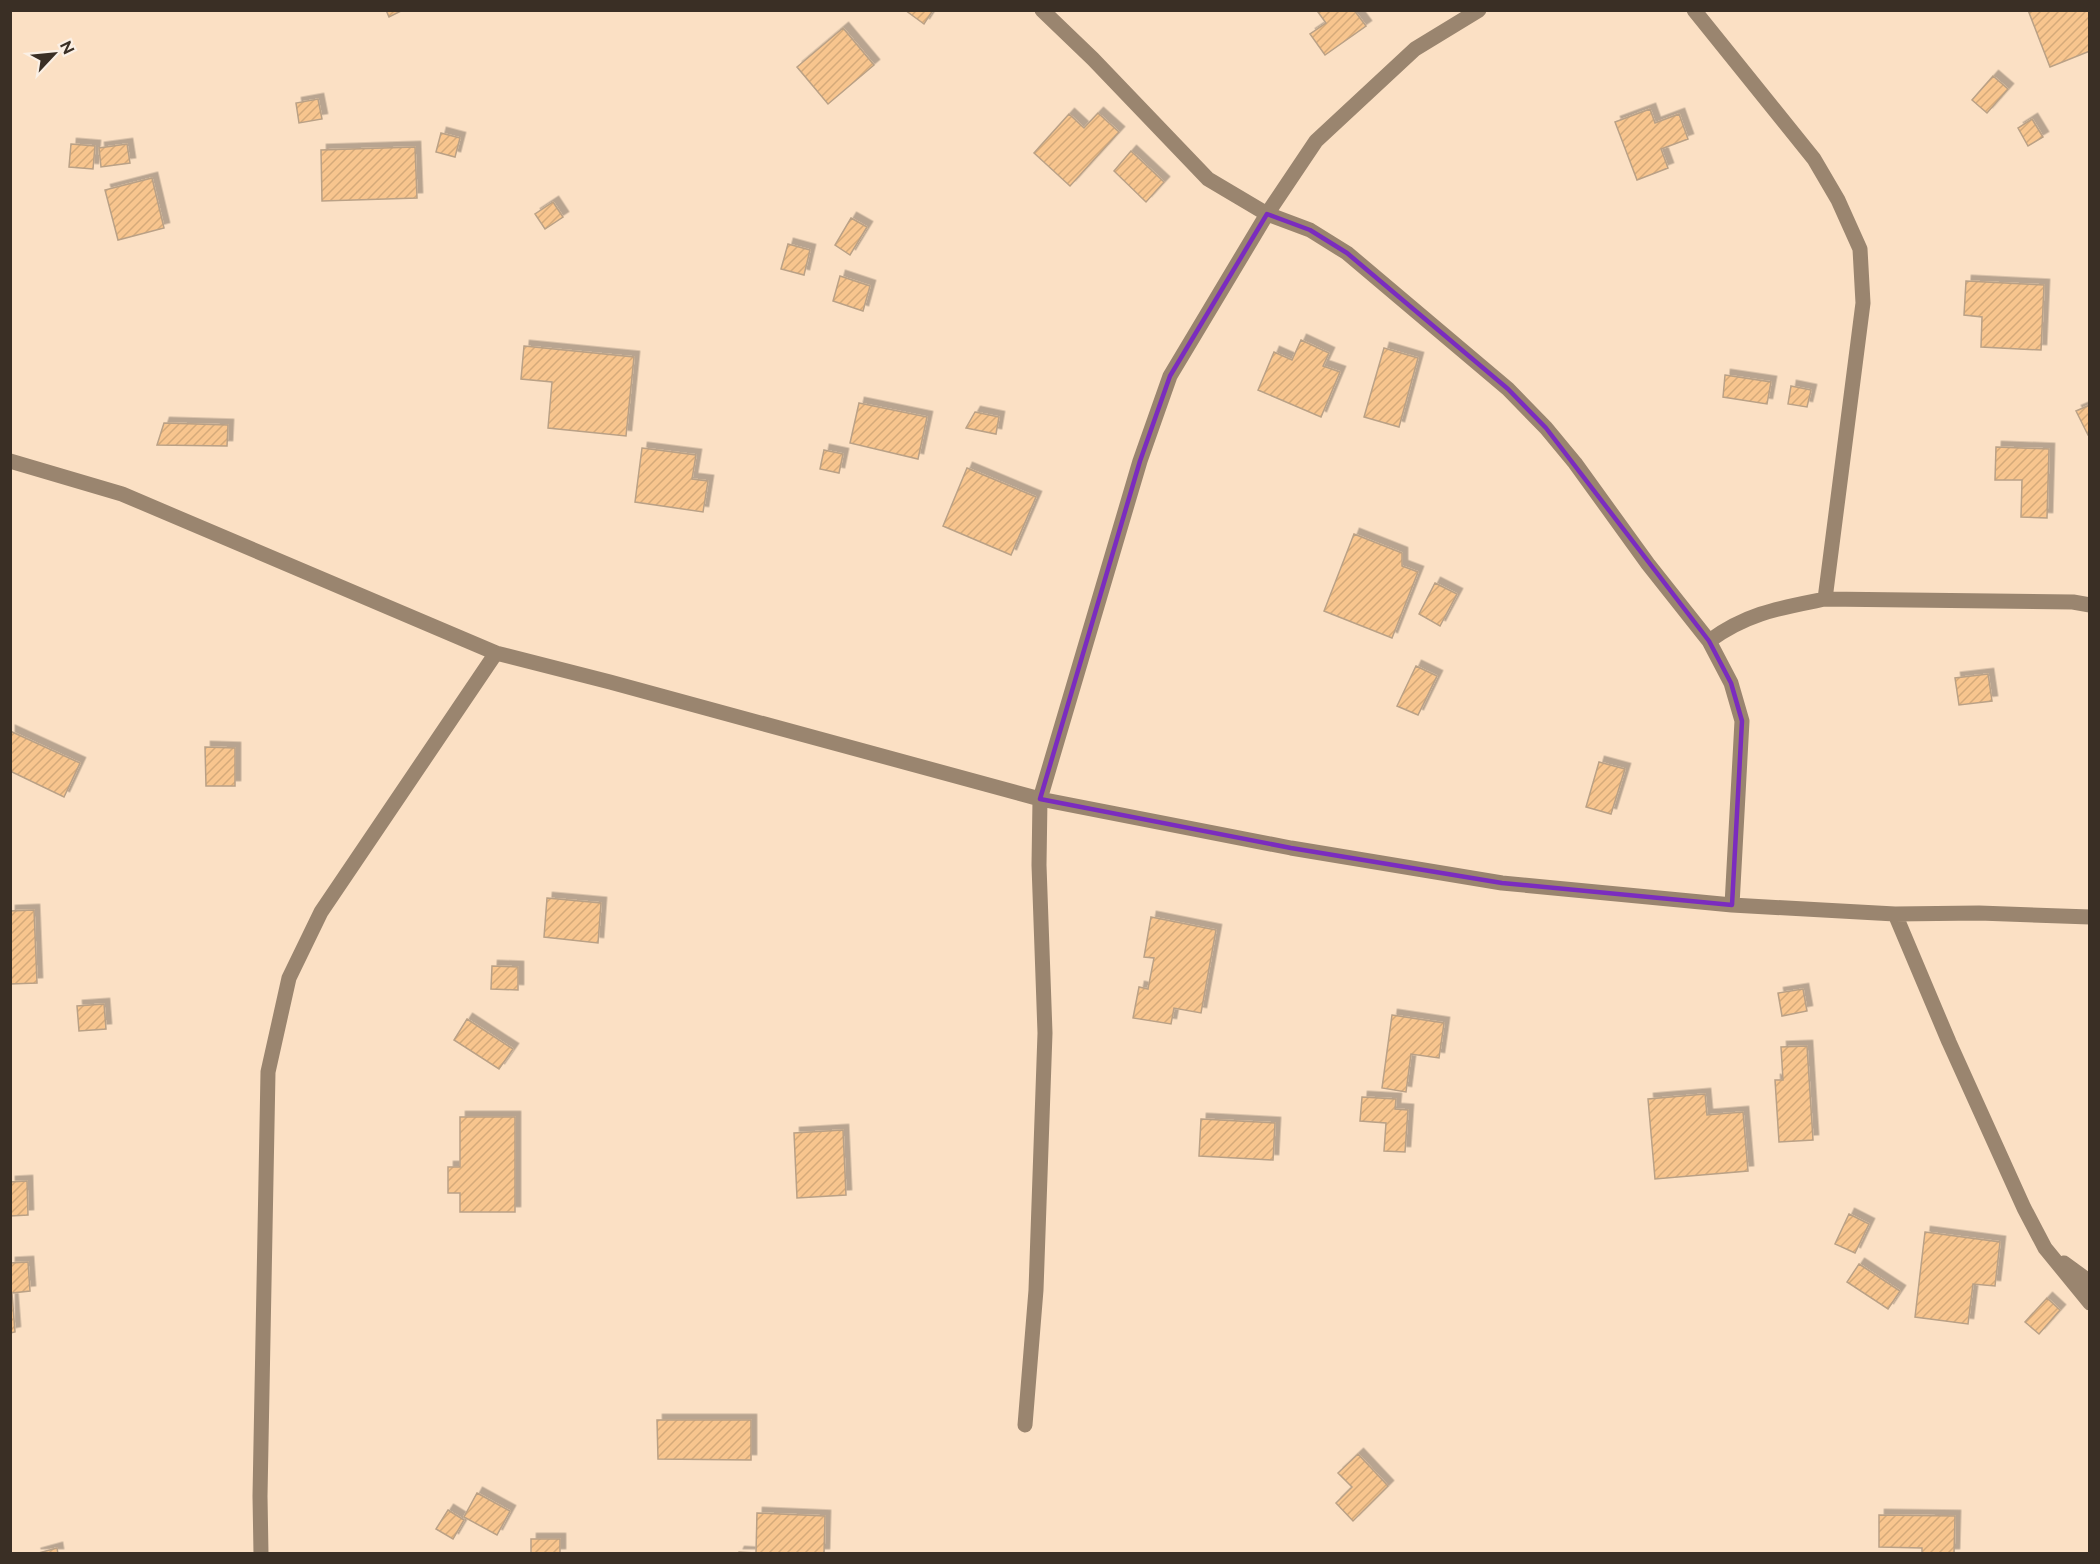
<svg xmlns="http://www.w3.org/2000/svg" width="2100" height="1564" font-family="Raleway,sans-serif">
<defs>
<pattern id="building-hatch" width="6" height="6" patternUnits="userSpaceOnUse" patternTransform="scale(1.5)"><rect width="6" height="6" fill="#f8c58e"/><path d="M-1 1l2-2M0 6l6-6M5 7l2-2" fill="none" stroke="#d5aa7a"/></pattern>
<filter id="shadow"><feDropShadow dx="5.5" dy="-5.5" stdDeviation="0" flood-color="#0004"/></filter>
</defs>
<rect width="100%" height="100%" fill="#fbe0c4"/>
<path fill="url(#building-hatch)" stroke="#baa186" stroke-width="1.5" filter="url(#shadow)" d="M386 10H403L389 17Z
M905 10H933L924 24Z
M1320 10H1354L1366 26 1325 55 1310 34 1326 23 1318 12Z
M2028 10H2090V51L2050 67Z
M843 28 874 65 828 104 797 67Z
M1993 76 2008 89 1987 113 1972 100Z
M318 99 322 119 299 123 296 103Z
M1650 109 1655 123 1679 114 1688 139 1661 149 1668 168 1637 180 1615 122Z
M1098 113 1119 132 1070 186 1034 153 1069 114 1084 128Z
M2032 119 2043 137 2028 146 2018 128Z
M441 133 460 138 455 157 436 152Z
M71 144 95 146 93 169 69 167Z
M127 144 130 163 101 167 99 148Z
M415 147 417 198 322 201 321 150Z
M1131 151 1164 182 1146 202 1114 171Z
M152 178 164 228 118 240 105 190Z
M553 202 563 217 545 229 535 214Z
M851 218 867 227 850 255 835 245Z
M788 244 810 250 804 275 781 269Z
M840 276 870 286 863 311 833 301Z
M1966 281 2044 285 2041 350 1981 347 1982 317 1964 315Z
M1301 340 1329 353 1323 366 1340 372 1321 417 1258 390 1274 352 1292 360Z
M524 346 634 357 626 436 548 428 552 382 521 379Z
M1384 348 1418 358 1399 427 1364 417Z
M1725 375 1771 382 1767 404 1723 397Z
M1791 386 1811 390 1807 407 1788 404Z
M859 403 927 417 918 459 850 443Z
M2090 405V434L2088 435 2076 411Z
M975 412 999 417 996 434 966 428Z
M164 423 228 425 227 446 157 445Z
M1996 447 2049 449 2047 518 2021 517 2022 480H1995Z
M642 448 696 455 692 479 708 481 703 512 635 502Z
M824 450 843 454 839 473 820 469Z
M967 468 1036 497 1011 555 943 526Z
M1354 534 1402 553V566L1418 572 1392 638 1324 611Z
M1435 583 1457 594 1440 626 1419 614Z
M1416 666 1437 676 1418 715 1397 706Z
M1988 674 1992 701 1959 705 1955 678Z
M10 731 80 763 64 797 10 771Z
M205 747 235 748V786H206Z
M1599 762 1625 769 1611 814 1586 807Z
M547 898 601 903 598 943 544 937Z
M34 910 37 983 10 984V911Z
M1151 917 1216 930 1201 1013 1174 1008 1171 1024 1133 1018 1139 987 1148 989 1154 958 1144 957Z
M492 966 518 967V990L491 989Z
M1803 989 1807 1011 1782 1016 1778 993Z
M104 1004 106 1029 79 1031 77 1006Z
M1392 1015 1444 1023 1439 1058 1411 1054 1406 1092 1382 1088Z
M467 1019 513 1049 499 1069 454 1040Z
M1807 1046 1813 1140 1779 1142 1775 1080H1783L1781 1047Z
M1705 1094 1707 1115 1743 1112 1748 1171 1655 1179 1648 1099Z
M1362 1097 1396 1099 1395 1109 1408 1110 1405 1152 1384 1151 1386 1123 1360 1121Z
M460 1117H515V1212H460V1193H448V1167H460Z
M1201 1119 1275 1123 1273 1160 1199 1156Z
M843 1130 846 1195 797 1198 794 1133Z
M27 1181 28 1215 10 1216V1182Z
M1849 1214 1869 1224 1855 1253 1835 1244Z
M1925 1232 2000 1242 1995 1286 1973 1284 1968 1324 1915 1317Z
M28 1262 30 1291 12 1293 15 1332 10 1333V1263Z
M1859 1264 1900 1291 1888 1309 1847 1282Z
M2047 1298 2060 1310 2039 1334 2025 1322Z
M657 1420H751V1460L658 1459Z
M1358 1454 1388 1486 1353 1521 1336 1503 1352 1487 1338 1473Z
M477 1493 510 1511 497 1535 464 1517Z
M448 1510 464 1520 453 1539 436 1529Z
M757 1513 825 1516 824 1554H738L739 1552 756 1553Z
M1879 1515 1955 1516 1954 1554H1922V1548L1879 1547Z
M531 1539H560V1554H531Z
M57 1548 58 1554H35Z"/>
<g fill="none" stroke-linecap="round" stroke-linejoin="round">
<path stroke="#9a856f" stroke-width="15" d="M1042 10 1093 59 1208 179 1267 214 1310 230 1347 253 1508 389 1546 428 1575 463 1648 564 1709 641 1731 683 1742 721 1732 905
M1694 10 1814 159 1838 200 1860 249 1863 303 1825 599C1780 608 1747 613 1709 641
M10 461 122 494 496 653 610 682 1040 799 1291 848 1502 883 1732 905 1895 914 1979 913 2090 917
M1825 599 2073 602 2090 605
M1895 914 1949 1042 2024 1208 2045 1248 2090 1303
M2064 1263 2090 1282
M1025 1425 1036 1290 1045 1033 1039 865 1040 799 1140 461 1170 376 1267 214 1316 141 1415 49 1479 10
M261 1554 260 1496 268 1072 289 978 321 912 496 653"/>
</g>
<path fill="none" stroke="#7b2cbf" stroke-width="4.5" stroke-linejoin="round" d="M1267 214 1310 230 1347 253 1508 389 1546 428 1709 641 1731 683 1742 721 1732 905 1502 883 1291 848 1040 799 1140 461 1170 376Z"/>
<rect width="2100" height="1564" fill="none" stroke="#3a2f25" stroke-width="24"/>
<g transform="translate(54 54) rotate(64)" stroke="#fbf0e5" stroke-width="4.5" paint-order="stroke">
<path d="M0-4.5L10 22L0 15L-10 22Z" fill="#3a2f25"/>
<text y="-9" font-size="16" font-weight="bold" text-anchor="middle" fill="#3a2f25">N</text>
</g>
</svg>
